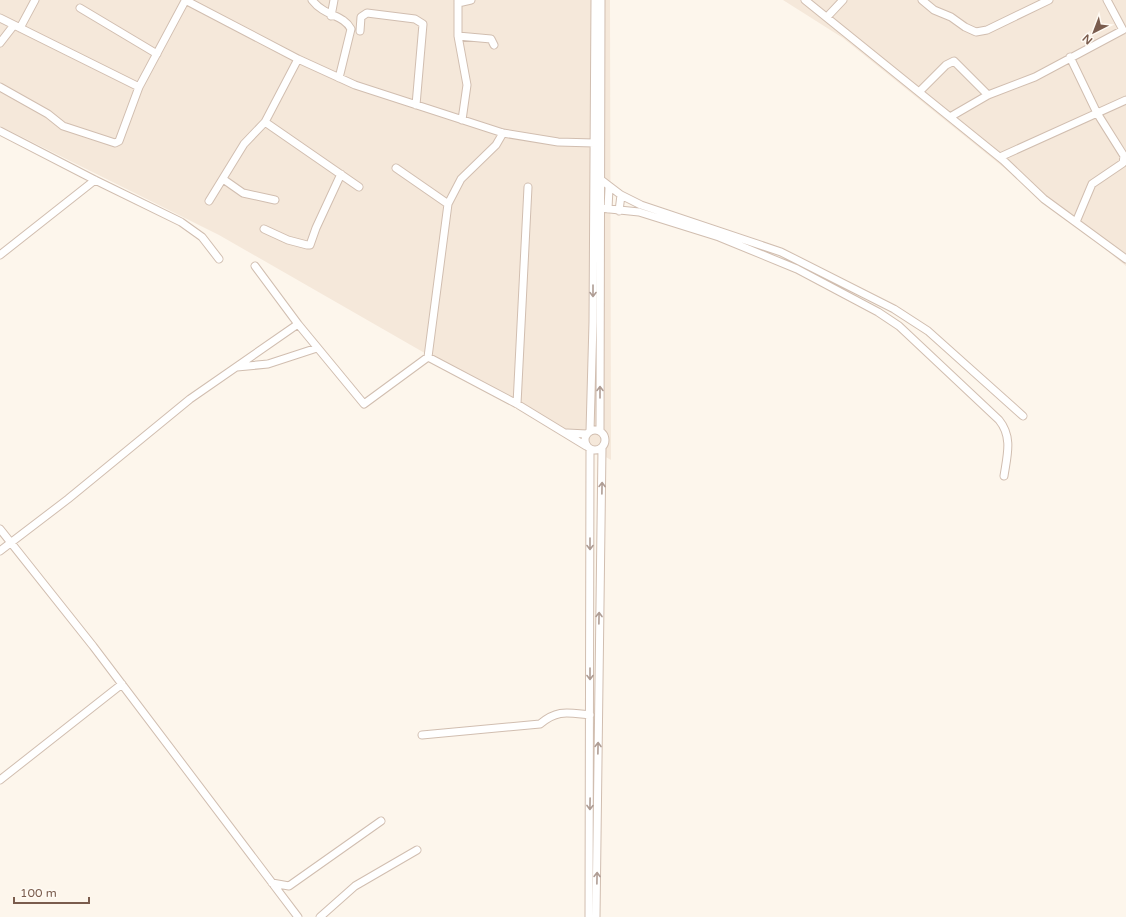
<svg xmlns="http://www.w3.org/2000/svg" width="1126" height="917" font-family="'Varela Round',sans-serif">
<rect width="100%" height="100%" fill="#fdf6ec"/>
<path fill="#f5e8da" d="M0 0H610L611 460 219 235 0 126Z
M783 0H1126V266L843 38Z"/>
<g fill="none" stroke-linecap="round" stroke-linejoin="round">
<defs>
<path id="minor" d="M185 0 298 59 355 85 503 133 558 142 594 143
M312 0C325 17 343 14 351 29L339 78
M458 0V36L467 85 462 120
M805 0 1003 160 1044 199 1126 259
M922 0 934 10 951 17 965 27 976 32 987 30 1049 0
M458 3 471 0
M80 8 157 54
M331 16 334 0
M827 17 843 0
M0 18 139 87 185 1
M20 28 35 0
M360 31 361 17 367 13 415 19 423 24 416 105
M458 36 491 39 494 45
M0 43 14 25
M1070 57 1097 113 1124 156 1123 163 1092 184 1076 222
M0 87 48 114 63 126 115 143 119 141 139 87
M919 92 946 65 954 61 988 95
M950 117 988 95 1035 77 1123 30 1107 0
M265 122 359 187
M0 131 95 180 181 222 202 237 219 259
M1000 157 1126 100
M396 168 448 204
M223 179 243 193 275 200
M600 179 621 195 641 205 781 252 894 309 928 331 1023 416
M209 201 244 144 265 122 298 59
M600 208 639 212 719 237 797 269 878 312 899 326 999 420C1013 437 1007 456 1004 476
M608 209 609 188
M619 211 621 195
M264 229 288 240 307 245H310L316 228 341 174
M0 255 95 180
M255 266 298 324
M428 357 448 204 461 179 496 145 503 133
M237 367 268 364 317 348
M517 404 528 187
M585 440a10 10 0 1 1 20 0a10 10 0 1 1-20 0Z
M590 431 593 322 595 0
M600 431 601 0
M567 433 587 434
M0 529 93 646 298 917
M0 551 68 499 190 399 298 324 364 404 428 357 517 404 586 446
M422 735 540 724C558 709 568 713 590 715
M0 780 122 684
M272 883 289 886 381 821
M320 917 355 886 417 850
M589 917 590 449
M596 917 602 448"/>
</defs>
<use href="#minor" stroke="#d1beb0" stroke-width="9"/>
<use href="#minor" stroke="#fff" stroke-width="7"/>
</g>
<defs><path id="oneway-shaft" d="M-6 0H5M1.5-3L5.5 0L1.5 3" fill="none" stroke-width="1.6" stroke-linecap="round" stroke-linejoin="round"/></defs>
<g stroke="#af9d94">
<use href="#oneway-shaft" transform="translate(593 291) rotate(90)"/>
<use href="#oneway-shaft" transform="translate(600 392) rotate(-90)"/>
<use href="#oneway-shaft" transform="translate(602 488) rotate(-89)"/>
<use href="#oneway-shaft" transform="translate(590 544) rotate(90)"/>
<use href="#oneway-shaft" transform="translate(599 618) rotate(-89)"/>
<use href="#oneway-shaft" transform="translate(590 674) rotate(90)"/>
<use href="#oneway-shaft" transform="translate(598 748) rotate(-89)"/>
<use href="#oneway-shaft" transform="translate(590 804) rotate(91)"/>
<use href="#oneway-shaft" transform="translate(597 878) rotate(-89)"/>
</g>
<g transform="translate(1094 32) rotate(222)" stroke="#fffaf3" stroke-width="3" paint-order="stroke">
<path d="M0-3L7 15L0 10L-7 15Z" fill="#7a5c4d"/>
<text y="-6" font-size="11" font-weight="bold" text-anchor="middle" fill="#7a5c4d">N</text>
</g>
<path d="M14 897v6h75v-6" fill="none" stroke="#7a5c4d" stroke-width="2"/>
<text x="20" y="897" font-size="12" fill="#7a5c4d" stroke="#fffaf3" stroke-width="3" paint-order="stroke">100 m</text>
</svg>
